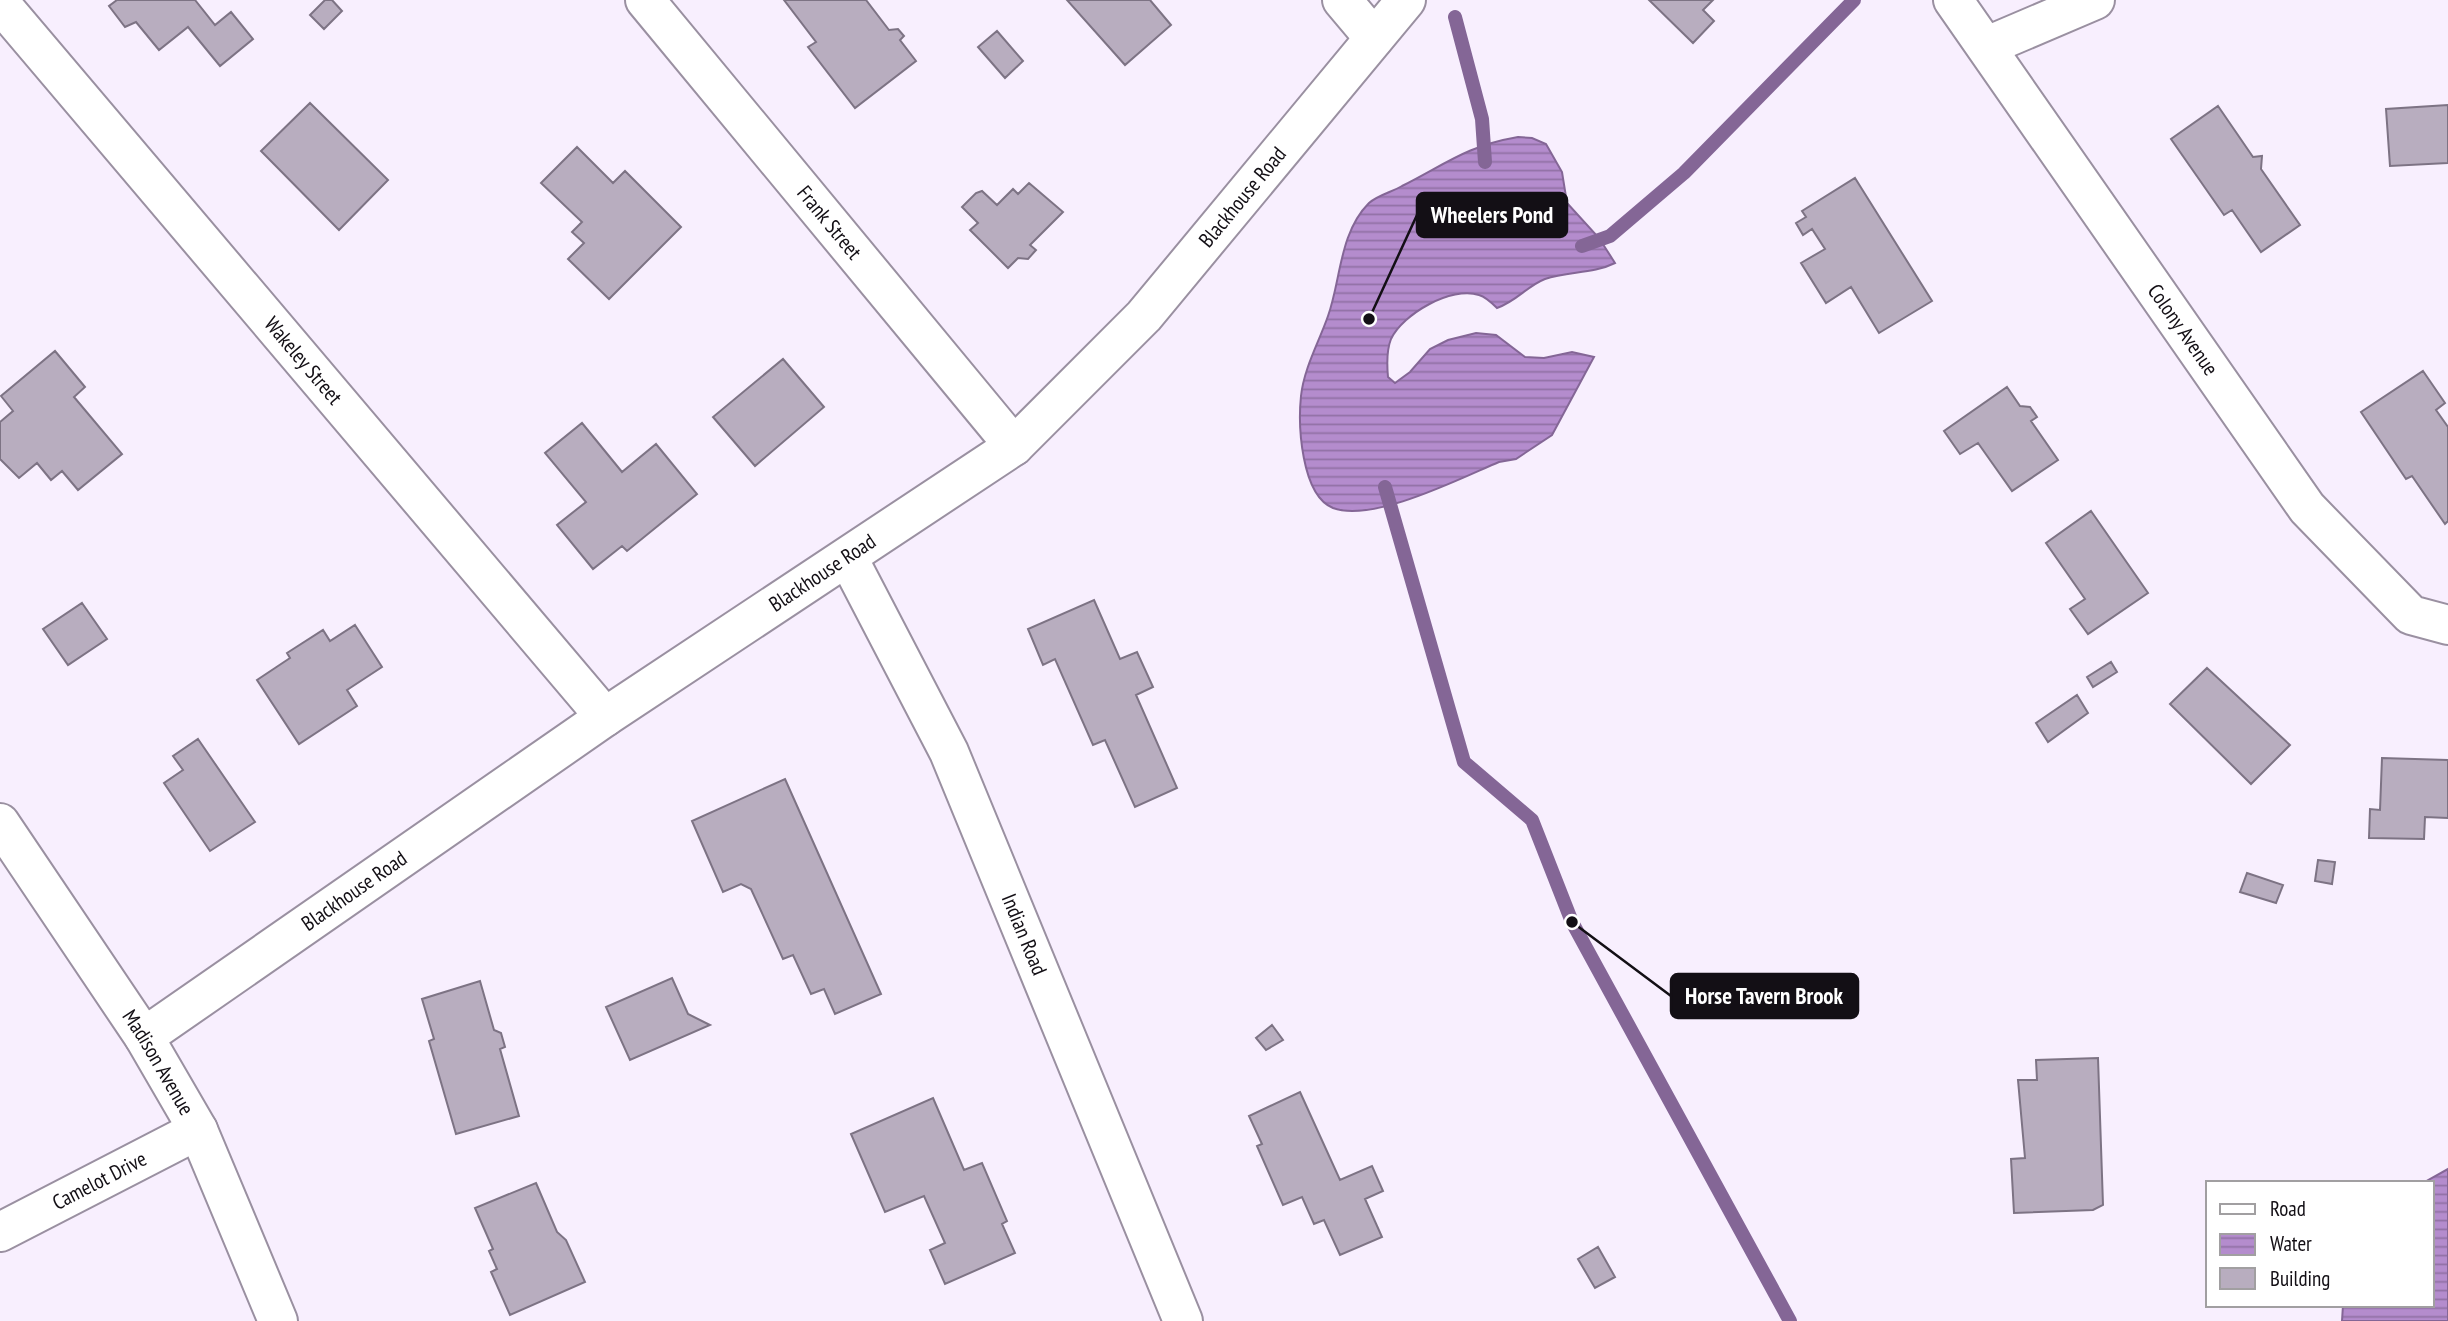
<svg xmlns="http://www.w3.org/2000/svg" width="2448" height="1321" font-family="'PT Sans Narrow',sans-serif">
<defs>
<pattern id="water-rules" width="6" height="5" patternUnits="userSpaceOnUse" patternTransform="scale(1.75)"><rect width="6" height="5" fill="#b48ccd"/><path d="M0 2.5h6" fill="none" stroke="#9171a5"/></pattern>
</defs>
<rect width="100%" height="100%" fill="#f8effe"/>
<path fill="url(#water-rules)" stroke="#846696" stroke-width="2" d="M1518 137 1532 138 1546 144 1562 172 1567 203 1599 238 1615 263C1593 274 1568 271 1545 279 1527 286 1517 301 1497 308 1492 303 1486 297 1479 295 1451 286 1403 314 1391 339 1387 349 1387 366 1388 377L1395 383 1410 372 1430 349 1448 340 1476 333 1496 335 1525 357 1544 358 1572 352 1594 357 1552 435 1516 459 1499 462C1461 478 1373 523 1333 508 1301 495 1298 425 1301 396 1304 368 1319 342 1328 316 1341 280 1339 233 1369 203 1378 195 1392 192 1402 186 1446 164 1466 146 1518 137Z
M2448 1169V1321H2342L2343 1305H2432V1183H2423Z"/>
<g fill="none" stroke-linecap="round" stroke-linejoin="round">
<path stroke="#846696" stroke-width="14" d="M1455 17 1482 119 1485 162
M1582 246 1610 236 1684 173 1854 0
M1385 487 1464 762 1532 820 1572 922 1790 1321"/>
</g>
<path fill="#b8adbf" stroke="#7d7384" stroke-width="2" d="M117 0H195L215 25 231 12 253 39 220 66 188 27 159 50 136 22 125 27 109 6Z
M325 0H332L342 11 324 29 310 15Z
M784 0H866L889 30 898 29 904 36 900 40 916 61 855 108 808 47 816 42Z
M1067 0H1150L1171 25 1125 65Z
M1649 0H1713L1703 10 1714 21 1693 43Z
M997 31 1023 61 1005 78 978 47Z
M310 103 388 180 339 230 261 151Z
M2448 105V163L2390 166 2386 109Z
M2218 106 2253 157 2262 156 2261 169 2300 225 2261 252 2232 210 2224 215 2171 139Z
M577 147 613 183 625 171 681 227 609 299 568 259 584 243 572 232 582 222 541 183Z
M1855 178 1932 301 1879 333 1851 287 1826 303 1801 263 1825 249 1812 229 1803 235 1796 223 1806 217 1802 211Z
M1029 183 1063 212 1030 245 1036 250 1028 259 1018 258 1008 268 970 230 978 223 962 207 976 193 982 191 997 205 1013 189 1018 194Z
M55 351 85 387 74 397 122 454 78 490 62 471 51 480 37 463 19 478 0 459V422L13 411 1 396Z
M783 359 824 407 755 466 713 417Z
M2423 371 2445 403 2436 410 2448 427V521L2445 524 2412 476 2406 479 2361 412Z
M2007 387 2020 406 2030 407 2037 417 2031 421 2058 460 2012 491 1978 443 1960 454 1944 431Z
M582 423 622 472 656 444 697 494 627 551 622 546 593 569 557 525 586 502 545 453Z
M2091 511 2148 593 2088 634 2070 609 2085 599 2046 543Z
M1094 600 1120 659 1137 652 1153 687 1136 695 1177 788 1135 807 1105 740 1093 745 1055 659 1043 665 1028 629Z
M82 603 107 639 68 665 43 629Z
M355 625 382 667 347 690 357 706 299 744 257 680 290 658 287 653 323 630 330 641Z
M2111 662 2117 672 2093 687 2087 677Z
M2207 668 2290 745 2251 784 2170 704Z
M2077 695 2088 713 2048 742 2036 723Z
M198 739 255 822 210 851 164 783 183 770 173 756Z
M2382 758 2448 760V818L2425 817 2424 839 2369 838 2370 809 2380 810Z
M785 779 881 994 835 1014 824 989 811 994 793 955 783 959 751 889 741 884 723 892 692 821Z
M2318 860 2335 862 2332 884 2315 881Z
M2247 873 2283 885 2276 903 2240 892Z
M672 978 688 1014 710 1025 630 1060 606 1007Z
M480 981 494 1030 501 1033 505 1047 500 1049 519 1116 456 1134 429 1041 434 1039 422 999Z
M1272 1025 1283 1040 1266 1050 1256 1038Z
M2098 1058 2103 1205 2093 1210 2014 1213 2011 1159 2025 1158 2018 1080H2037L2036 1060Z
M1300 1092 1340 1180 1372 1166 1383 1191 1365 1199 1382 1237 1340 1255 1324 1220 1314 1224 1302 1197 1283 1205 1257 1146 1262 1144 1249 1116Z
M933 1098 964 1170 982 1163 1007 1221 1002 1224 1015 1253 945 1284 930 1250 945 1243 924 1196 885 1212 851 1134Z
M536 1183 557 1232 566 1240 585 1282 510 1315 491 1272 497 1269 489 1251 493 1249 475 1208Z
M1598 1247 1615 1277 1595 1288 1578 1259Z"/>
<g fill="none" stroke-linecap="round" stroke-linejoin="round">
<defs>
<g id="minor">
<path id="s1" d="M645 0 1014 446"/>
<path d="M1342 0 1374 38"/>
<path id="s2" d="M1953 0 2307 508 2411 615 2448 625"/>
<path id="s3" d="M0 3 605 717"/>
<path d="M1987 46 2095 0"/>
<path id="s4" d="M848 558 949 752 1183 1321"/>
<path id="s5" d="M144 1037 605 717 1014 446 1144 316 1406 0"/>
<path id="s6" d="M0 1232 198 1130"/>
</g>
<g id="tertiary">
<path id="s7" d="M0 823 144 1037 198 1130 278 1321"/>
</g>
</defs>
<use href="#minor" stroke="#9a90a1" stroke-width="42"/>
<use href="#tertiary" stroke="#9a90a1" stroke-width="42"/>
<use href="#minor" stroke="#fff" stroke-width="38"/>
<use href="#tertiary" stroke="#fff" stroke-width="38"/>
</g>
<g text-anchor="middle" stroke-width="5" stroke-linejoin="round" paint-order="stroke">
<g font-size="21" fill="#130f15" stroke="#fff">
<text dy="7" stroke="none"><textPath href="#s5" startOffset="1390">Blackhouse Road</textPath></text>
<text dy="7" stroke="none"><textPath href="#s1" startOffset="289">Frank Street</textPath></text>
<text dy="7" stroke="none"><textPath href="#s2" startOffset="402">Colony Avenue</textPath></text>
<text dy="7" stroke="none"><textPath href="#s3" startOffset="469">Wakeley Street</textPath></text>
<text dy="7" stroke="none"><textPath href="#s5" startOffset="822">Blackhouse Road</textPath></text>
<text dy="7" stroke="none"><textPath href="#s5" startOffset="256">Blackhouse Road</textPath></text>
<text dy="7" stroke="none"><textPath href="#s4" startOffset="416">Indian Road</textPath></text>
<text dy="7" stroke="none"><textPath href="#s7" startOffset="287">Madison Avenue</textPath></text>
<text dy="7" stroke="none"><textPath href="#s6" startOffset="112">Camelot Drive</textPath></text>
</g>
</g>
<path fill="none" stroke="#130f15" stroke-width="2.5" d="M1369 319L1417 215M1572 922L1671 996"/>
<g fill="#130f15" stroke="#fff" stroke-width="2.5">
<circle cx="1369" cy="319" r="7"/>
<circle cx="1572" cy="922" r="7"/>
</g>
<g fill="#130f15" stroke="#130f15" stroke-width="2.5">
<rect x="1417" y="193" width="150" height="44" rx="7"/>
<rect x="1671" y="974" width="187" height="44" rx="7"/>
</g>
<g font-size="23" text-anchor="middle" font-weight="bold" fill="#fff">
<text x="1492" y="223">Wheelers Pond</text>
<text x="1764" y="1004">Horse Tavern Brook</text>
</g>
<rect x="2206" y="1181" width="228" height="126" fill="#ffffff" stroke="#a19fa1" stroke-width="2"/>
<rect x="2220" y="1204" width="35" height="10" fill="#ffffff" stroke="#a19fa1" stroke-width="2"/>
<text x="2270" y="1216" font-size="21" fill="#130f15">Road</text>
<rect x="2220" y="1234" width="35" height="21" fill="url(#water-rules)" stroke="#a19fa1" stroke-width="2"/>
<text x="2270" y="1251" font-size="21" fill="#130f15">Water</text>
<rect x="2220" y="1268" width="35" height="21" fill="#b8adbf" stroke="#a19fa1" stroke-width="2"/>
<text x="2270" y="1286" font-size="21" fill="#130f15">Building</text>
</svg>
